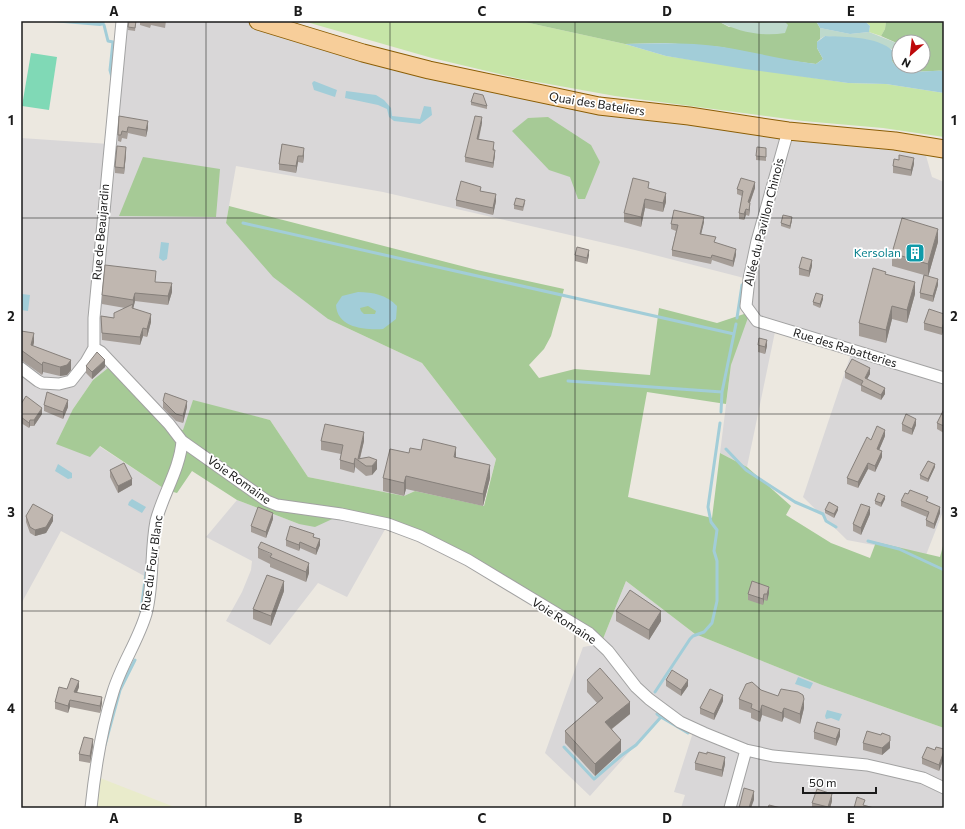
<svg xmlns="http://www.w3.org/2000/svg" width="965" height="829" font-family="Commissioner,sans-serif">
<rect width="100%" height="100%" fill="#ece8e0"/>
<path fill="#d9d7d8" d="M123 21H258L497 85 923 145 932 177 944 182V509L926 555 847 540 803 497 852 351 776 327 747 467 720 453 731 365 746 306 748 279 635 250 383 192 236 166 226 223 328 319 422 363 496 459 483 506 415 491 404 496 308 477 270 420 193 401 184 430 169 424 113 364 93 380 73 409 99 446 166 490 150 579 61 531 21 604V138L109 144Z
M237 500 299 524 341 514 388 524 347 597 318 583 270 645 226 621 242 592 251 570 252 561 206 537Z
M626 581 695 634 822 685 944 728V808H681L685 795 674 792 694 729 665 712 590 796 545 753 583 647 601 644Z"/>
<path fill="#e9ebcb" d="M95 776 177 808H91Z"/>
<path fill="#c6e5a7" d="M303 21H520L625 44 666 56 848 83 886 84 944 93V137L883 128 803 121 615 96 521 79 432 58Z
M865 21H886L885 29 881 36 869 32 870 26Z"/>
<path fill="#a6ca96" d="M520 21H718L729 27 775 21 759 23 744 21H816L820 28V39L817 42V48L823 59 816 64 784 60 721 47 665 43 625 44Z
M886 21H944V71C927 69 902 78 892 61L893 51 899 52V66H923V42H899V44L881 36 885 29Z
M548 117 591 145 600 162 585 199H578L570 177 549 170 512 131 528 118Z
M143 157 220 169 216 217 119 216Z
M229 206 477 270 564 289 551 336 544 349 529 365 539 378 575 369 650 375 659 308 717 323 750 312 731 365 726 404 647 392 628 497 712 518 720 453 747 467 791 506 786 515 831 543 870 558 876 542 940 557 944 542V728L822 685 695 634 626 581 601 644 420 536 341 515 315 527 299 524 237 500 192 471 177 493 166 490 100 446 90 457 56 444 73 409 93 380 113 364 169 424 183 430 193 400 270 420 308 477 404 496 415 491 484 506 496 459 422 363 328 319 273 277 226 223Z"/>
<path fill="#bed9cc" d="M718 21 759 23 784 21 788 25 785 33C763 37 738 32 718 21Z
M820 28 850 34 869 32 899 44V52L868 40 825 36 820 39Z"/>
<path fill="#80d9b6" d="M31 53 57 57 49 110 22 106Z"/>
<path fill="#a2cdd8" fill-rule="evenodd" d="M40 21H105L104 25 100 26Z
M816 21H865L870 26 869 32 850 34 820 28Z
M825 36C846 37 877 36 893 51L892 61C902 78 927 69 944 71V93L886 84 848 83 745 69 666 56 625 44C657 43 691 42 723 47 754 52 784 60 816 64L823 59 817 48V42Z
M314 81 337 90 335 97 314 90 312 83Z
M346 91 376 95 384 100 391 108 392 116 420 119 424 106 431 107 432 115 420 124 394 121 389 117 387 109 378 105 345 98Z
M161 242 169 243 167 259 163 261 159 258Z
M358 292C373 292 387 295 397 306L396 319 383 329C365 330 337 328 336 305L342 296ZM368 306 376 311 375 314H364L361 311 360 308Z
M22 294 30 295 28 311 21 310Z
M58 464 72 473V478L68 479 55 471Z
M132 499 146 507 142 513 128 505 129 502Z
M798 677 813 683 810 689 795 684Z
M827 710 842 714 839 721 831 718 826 719 825 716Z"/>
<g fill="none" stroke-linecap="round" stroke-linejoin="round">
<path stroke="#a2cdd8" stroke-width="3" d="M104 25 108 41 113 42 110 70 112 77
M243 223 734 334
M737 318 742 285
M568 381 722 392 721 412
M722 392 736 324
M726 449 746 470 795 502 823 514 826 521 836 527
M868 541 899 549 944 570
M141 611 147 565
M655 692 690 639 693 636 704 632 712 623 717 601V561L714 551 717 530 711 522 708 507 720 423
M661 717 688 733
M105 745 120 690 135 660
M564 747 594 779 622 755 636 745 661 717 657 714"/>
<defs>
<path id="minor" d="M788 131 757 241 749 279 746 306 757 321 944 378
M21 368 38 381 42 383 59 384 71 381 86 362 94 348V318L122 21
M182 441 267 501 277 505 341 514 388 524 420 536 468 560 589 633 608 651 636 687 649 699 680 722 704 733 746 750 773 756 867 765 923 778 944 788
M91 808C95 769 101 730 113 692 121 665 138 641 146 614 154 584 150 552 156 521 163 494 180 469 182 441L169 424 101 352 94 348
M730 808 746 750"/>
<path id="primary" d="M258 21 363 53 429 70 599 106 689 116 788 131 895 141 944 149"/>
</defs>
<use href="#minor" stroke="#a2a2a2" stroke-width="13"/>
<use href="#primary" stroke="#8b5e06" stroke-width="19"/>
<use href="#minor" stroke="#fff" stroke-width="11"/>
<use href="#primary" stroke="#f7ce9a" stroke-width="17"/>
</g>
<path fill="#a59d97" d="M129 21H136L135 31 128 30Z
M140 21H166L165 28 151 25 150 28 140 25Z
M471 102 487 106V109L471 105Z
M119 116 148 128 146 137 128 133 127 139 122 138 121 142 118 141Z
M482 123 479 139 494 148V150L495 155 493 168 465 162V157Z
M282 144 304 155 303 163 298 162 296 173 279 170V164Z
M766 148V161L756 160V156Z
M126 154 124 174 115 173V167Z
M914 164 911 176 893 173V166Z
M755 188 750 203V208L749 216 746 215 744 220 739 219V213L742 196 737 194V189Z
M649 189 666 202 663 212 645 208 641 227 624 222V213Z
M481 191 496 201 493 215 456 206V200Z
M525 203 523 211 514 209V205Z
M792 220 790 229 781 226V223Z
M704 222 701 234 736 255 733 267 712 260 711 264 672 256V250L676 231 671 229V224Z
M938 242 928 277 938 285 933 302 920 298V293L924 275 892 266V253Z
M575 255H589L587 264 575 261Z
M812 266 809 277 799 275V268Z
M886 274 915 294 907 323 892 319 886 343 859 336V323Z
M156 282 172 292 168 305 135 301 133 309 151 322 147 337 143 336 140 345 102 340 101 316 114 318 125 308 102 304V295Z
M823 299 820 308 813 305V302Z
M944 314 942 335 924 330V323Z
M21 331 34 342 33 346 71 370 67 375 60 376 43 372 42 375 21 360Z
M758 345 767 346 765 354 758 352Z
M86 366 105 367 92 379 86 373Z
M845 372 870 374 867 379 885 394 881 400 861 391V386L845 378Z
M163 401 187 407 183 423 176 421 163 408Z
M21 404 42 414 34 426H30L29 428 21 423Z
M44 405 68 407 63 419 44 411Z
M944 409V433L937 429V423Z
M902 424 916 425 912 435 902 431Z
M885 436 879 450 882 457 875 472 868 469 858 488 847 484V478L871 440Z
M321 441H364L360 459 377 469 372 475 366 476 355 467 354 473 340 469V460L341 454 321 450Z
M409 453 456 457 490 478 483 506 406 489 404 496 383 491V478Z
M935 467 928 482 920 479V475Z
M110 470 132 485 118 493 110 477Z
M885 499 881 507 875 504V501Z
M901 501 928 502 940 513 934 529 926 526V520L927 517 901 506Z
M825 510H838L834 518 825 513Z
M870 514 861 535 853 531V524Z
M26 516 53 521 46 533 35 536 30 533 26 522Z
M273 519 266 538 251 532V526Z
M314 537 320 545 316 555 300 548 299 551 286 546V540Z
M258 548 309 573 306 582 270 567V564L258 558Z
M284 591 271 626 253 619V609Z
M769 593 767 601 764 600 763 605 748 600V594Z
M616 611 661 621 649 640 616 621Z
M587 680 630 714 612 729 621 752 595 776 565 743V731L597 703 587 692Z
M666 680 688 686 681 696 666 686Z
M79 687 77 693 102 703 100 713 70 707 68 713 55 709V702L67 689Z
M761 690 804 708 800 724 784 717 782 722 762 715 760 722 751 718V713L739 709V699Z
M723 701 714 720 700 714V708Z
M814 732 840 736 836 746 814 739Z
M863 743 890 748 882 755 863 750Z
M93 746 90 763 79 761V754Z
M944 749V758L939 771 922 764V758L935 750Z
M695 763 725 764 722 777 695 770Z
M832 801 830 808H812V803Z"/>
<path fill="#86807b" d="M482 117V123L477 144V139Z
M148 121V128L146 137V130Z
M126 147V154L124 174V168Z
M304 148V155L303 163V156Z
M495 150V155L493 168V163Z
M298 156V162L296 173V166Z
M914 158V164L911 176V170Z
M755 182V188L748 208V202Z
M666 193V202L663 212V203Z
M496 194V201L493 215V208Z
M645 199V208L641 227V217Z
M750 203V208L749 216V210Z
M746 209V215L744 220V214Z
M704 217V222L700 239V234Z
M792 217V220L790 229V226Z
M938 229V242L928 277V264Z
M736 249V255L733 267V261Z
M589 250V255L587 264V258Z
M812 260V266L809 277V271Z
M938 279V285L933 302V296Z
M915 282V294L907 323V310Z
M172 283V292L168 305V296Z
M135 293V301L133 309V300Z
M823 295V299L820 308V304Z
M892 306V319L886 343V330Z
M151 314V322L147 337V329Z
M944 322V329L942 335V328Z
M143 328V336L140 345V337Z
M34 333V342L31 355V345Z
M767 340V346L765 354V347Z
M71 360V370L67 375 60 376V367Z
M105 360V367L92 379V372Z
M43 362V372L42 375V365Z
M870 368V374L865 383V378Z
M885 388V394L881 400V395Z
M68 400V407L63 419V412Z
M187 401V407L183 423V416Z
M42 408V414L34 426V420Z
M916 419V425L912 435V429Z
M30 420V426L29 428V423Z
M885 430V436L877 455V449Z
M364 432V441L359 461 358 459Z
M456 447V460L454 457Z
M882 451V457L875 472V466Z
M355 458V467L354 473V464Z
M377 460V469L372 475V466Z
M868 463V469L858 488V482Z
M935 464V467L928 482V479Z
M490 465V478L483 506V494Z
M406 476V489L404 496V483Z
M132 479V485L118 493V486Z
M885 496V499L881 507V503Z
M838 507V510L834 518V514Z
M870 507V514L861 535V528Z
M940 507V513L934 529V524Z
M273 513V519L266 538V532Z
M53 515V521L46 533 35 536V530Z
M320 539V545L316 555V549Z
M300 542V548L299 551V545Z
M309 563V573L306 582V572Z
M284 581V591L271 626V616Z
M769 587V593L767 601V594Z
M764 594V600L763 605V599Z
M661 611V621L649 640V630Z
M688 680V686L681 696V690Z
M79 681V687L74 699V692Z
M723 695V701L714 720V714Z
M102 697V703L100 713V706Z
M804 699V708L800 724V714Z
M70 700V707L68 713V706Z
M630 702V714L605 734V722Z
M762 705V715L760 722V712Z
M784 708V717L782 722V713Z
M840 729V736L836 746V739Z
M93 739V746L90 763V756Z
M621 740V752L595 776V764Z
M890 741V748L882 755V748Z
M944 751V758L939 771V765Z
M725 757V764L722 777V770Z
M754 791V800L751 808H749Z
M832 794V801L830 808H828Z"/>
<path fill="#c0b7b0" stroke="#86807b" d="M129 21H136L135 28 128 27Z
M474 93 483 95 487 106 471 102Z
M119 116 148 121 146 130 128 127 127 132 122 131 121 135H118Z
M475 116 482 117 477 139 494 142 493 150H495L493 163 465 157Z
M282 144 304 148 303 156H298L296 166 279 164Z
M117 146 126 147 124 168 115 167Z
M757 147 766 148V157L756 156Z
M899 155 914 158 911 170 893 166 894 159 899 160Z
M633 178 649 182 648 188 666 193 663 203 645 199 641 217 624 213Z
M741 178 755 182 748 202 750 203 749 210 746 209 744 214 739 213 743 191 737 189Z
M461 181 481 187 480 191 496 194 493 208 456 200Z
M516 198 525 200 523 207 514 205Z
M674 210 704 217 700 234 716 237 714 242 736 249 733 261 712 255 711 258 672 250 678 225 671 224Z
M783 215 792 217 790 226 781 223Z
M902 218 938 229 928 264 892 253Z
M577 247 589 250 587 258 575 255Z
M802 257 812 260 809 271 799 268Z
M105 265 156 271 155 282 172 283 168 296 135 293 133 300 102 295Z
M873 268 886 272 885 274 915 282 907 310 892 306 886 330 859 323Z
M924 275 938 279 933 296 920 293Z
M816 293 823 295 820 304 813 302Z
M133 304 132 308 151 314 147 329 143 328 140 337 102 333 101 316 114 318V313Z
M929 309 944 314V322L942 328 924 323Z
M21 331 34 333 31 345 71 360 67 365 60 367 43 362 42 365 21 350Z
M759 338 767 340 765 347 758 345Z
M97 352 105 360 92 372 86 366Z
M852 359 870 368 865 378 885 388 881 395 861 385 863 381 845 372Z
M47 392 68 400 63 412 44 405Z
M165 393 187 401 183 416 176 414 163 401Z
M26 396 42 408 34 420H30L29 423 21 417V404Z
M944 409V426L937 423Z
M906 414 916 419 912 429 902 424Z
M325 424 364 432 358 459 369 457 377 460 372 466H366L355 458 354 464 340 460 343 445 321 441Z
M877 426 885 430 877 449 882 451 875 466 868 463 858 482 847 478 867 437 871 440Z
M423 439 456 447 454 457 490 465 483 494 406 476 404 483 383 478 390 449 409 453 410 448 421 450Z
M928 461 935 464 928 479 920 475Z
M124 463 132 479 118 486 110 470Z
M910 490 928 497 926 501 940 507 934 524 926 520 929 512 901 501 905 493 908 494Z
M878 493 885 496 881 503 875 501Z
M829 502 838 507 834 514 825 510Z
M33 504 53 515 46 527 35 530 30 527 26 516Z
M861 504 870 507 861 528 853 524Z
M258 507 273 513 266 532 251 526Z
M290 526 314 534 313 537 320 539 316 549 300 542 299 545 286 540Z
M261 542 309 563 306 572 270 557 272 554 258 548Z
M267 575 284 581 271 616 253 609Z
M752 581 769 587 767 594H764L763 599 748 594Z
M630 590 661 611 649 630 616 611Z
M600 668 630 702 605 722 621 740 595 764 565 731 603 698 587 680Z
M672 670 688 680 681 690 666 680Z
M71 678 79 681 74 692 102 697 100 706 70 700 68 706 55 702 59 687 67 689Z
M752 682 761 690 778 696 781 689 798 692 803 695 804 699 800 714 784 708 782 713 762 705 760 712 751 708 752 704 739 699 746 684Z
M710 689 723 695 714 714 700 708Z
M817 722 840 729 836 739 814 732Z
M867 731 881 735 882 733 890 736V741L882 748 863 743Z
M84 737 93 739 90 756 79 754Z
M927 747 935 750 936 747 944 749V751L939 765 922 758Z
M699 752 707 754V752L725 757 722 770 695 763Z
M744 788 754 791 749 808H739Z
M817 789 832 794 828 807 812 803Z
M857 797 865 800 863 805 874 808H854Z
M769 805 781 808H768Z"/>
<path fill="none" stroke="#1b1b1b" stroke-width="1" stroke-opacity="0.55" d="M206 21V808M390 21V808M575 21V808M759 21V808M21 218H944M21 414H944M21 611H944"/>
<defs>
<symbol id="building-square" viewBox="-11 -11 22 22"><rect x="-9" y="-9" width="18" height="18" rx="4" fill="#0f9aa8" stroke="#fff"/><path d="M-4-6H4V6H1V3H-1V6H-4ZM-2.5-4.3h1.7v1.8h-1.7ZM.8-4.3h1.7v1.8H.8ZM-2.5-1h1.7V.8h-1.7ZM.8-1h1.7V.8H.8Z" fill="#fff"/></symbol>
</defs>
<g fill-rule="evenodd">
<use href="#building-square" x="904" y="242" width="22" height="22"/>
</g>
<g text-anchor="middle" stroke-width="3.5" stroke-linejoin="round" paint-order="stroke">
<g font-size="12" fill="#1b1b1b" stroke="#fff">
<text transform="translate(597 104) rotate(9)" y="4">Quai des Bateliers</text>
<text transform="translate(764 222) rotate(-76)" y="4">Allée du Pavillon Chinois</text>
<text transform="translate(101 232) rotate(-85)" y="4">Rue de Beaujardin</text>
<text transform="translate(845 348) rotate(17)" y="4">Rue des Rabatteries</text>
<text transform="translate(239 480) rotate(35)" y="4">Voie Romaine</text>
<text transform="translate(152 563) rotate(-82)" y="4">Rue du Four Blanc</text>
<text transform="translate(564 621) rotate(33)" y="4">Voie Romaine</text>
</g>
<g font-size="12" fill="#0d838f" stroke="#fff" text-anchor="end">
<text x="901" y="257">Kersolan</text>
</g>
</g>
<rect width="965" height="829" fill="none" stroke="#ffffff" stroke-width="44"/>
<g transform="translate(911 54) rotate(208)"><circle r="19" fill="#ffffff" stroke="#a4a4a4"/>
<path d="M0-3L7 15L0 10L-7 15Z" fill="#bd080a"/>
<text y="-6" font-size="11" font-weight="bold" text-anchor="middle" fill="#1b1b1b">N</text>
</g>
<path d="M803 787v6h73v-6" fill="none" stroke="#1b1b1b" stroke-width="2"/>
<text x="809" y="787" font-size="12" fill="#1b1b1b" stroke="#ffffff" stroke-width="3" paint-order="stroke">50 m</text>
<rect x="22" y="22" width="921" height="785" fill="none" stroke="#1b1b1b" stroke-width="1.5"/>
<g font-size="13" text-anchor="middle" font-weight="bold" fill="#1b1b1b">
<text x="114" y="16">A</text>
<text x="298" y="16">B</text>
<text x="482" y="16">C</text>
<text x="667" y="16">D</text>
<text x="851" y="16">E</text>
<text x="11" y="125">1</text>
<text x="954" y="125">1</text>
<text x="11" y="321">2</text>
<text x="954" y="321">2</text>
<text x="11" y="517">3</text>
<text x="954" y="517">3</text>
<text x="11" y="713">4</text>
<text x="954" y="713">4</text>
<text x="114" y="823">A</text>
<text x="298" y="823">B</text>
<text x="482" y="823">C</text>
<text x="667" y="823">D</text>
<text x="851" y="823">E</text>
</g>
</svg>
